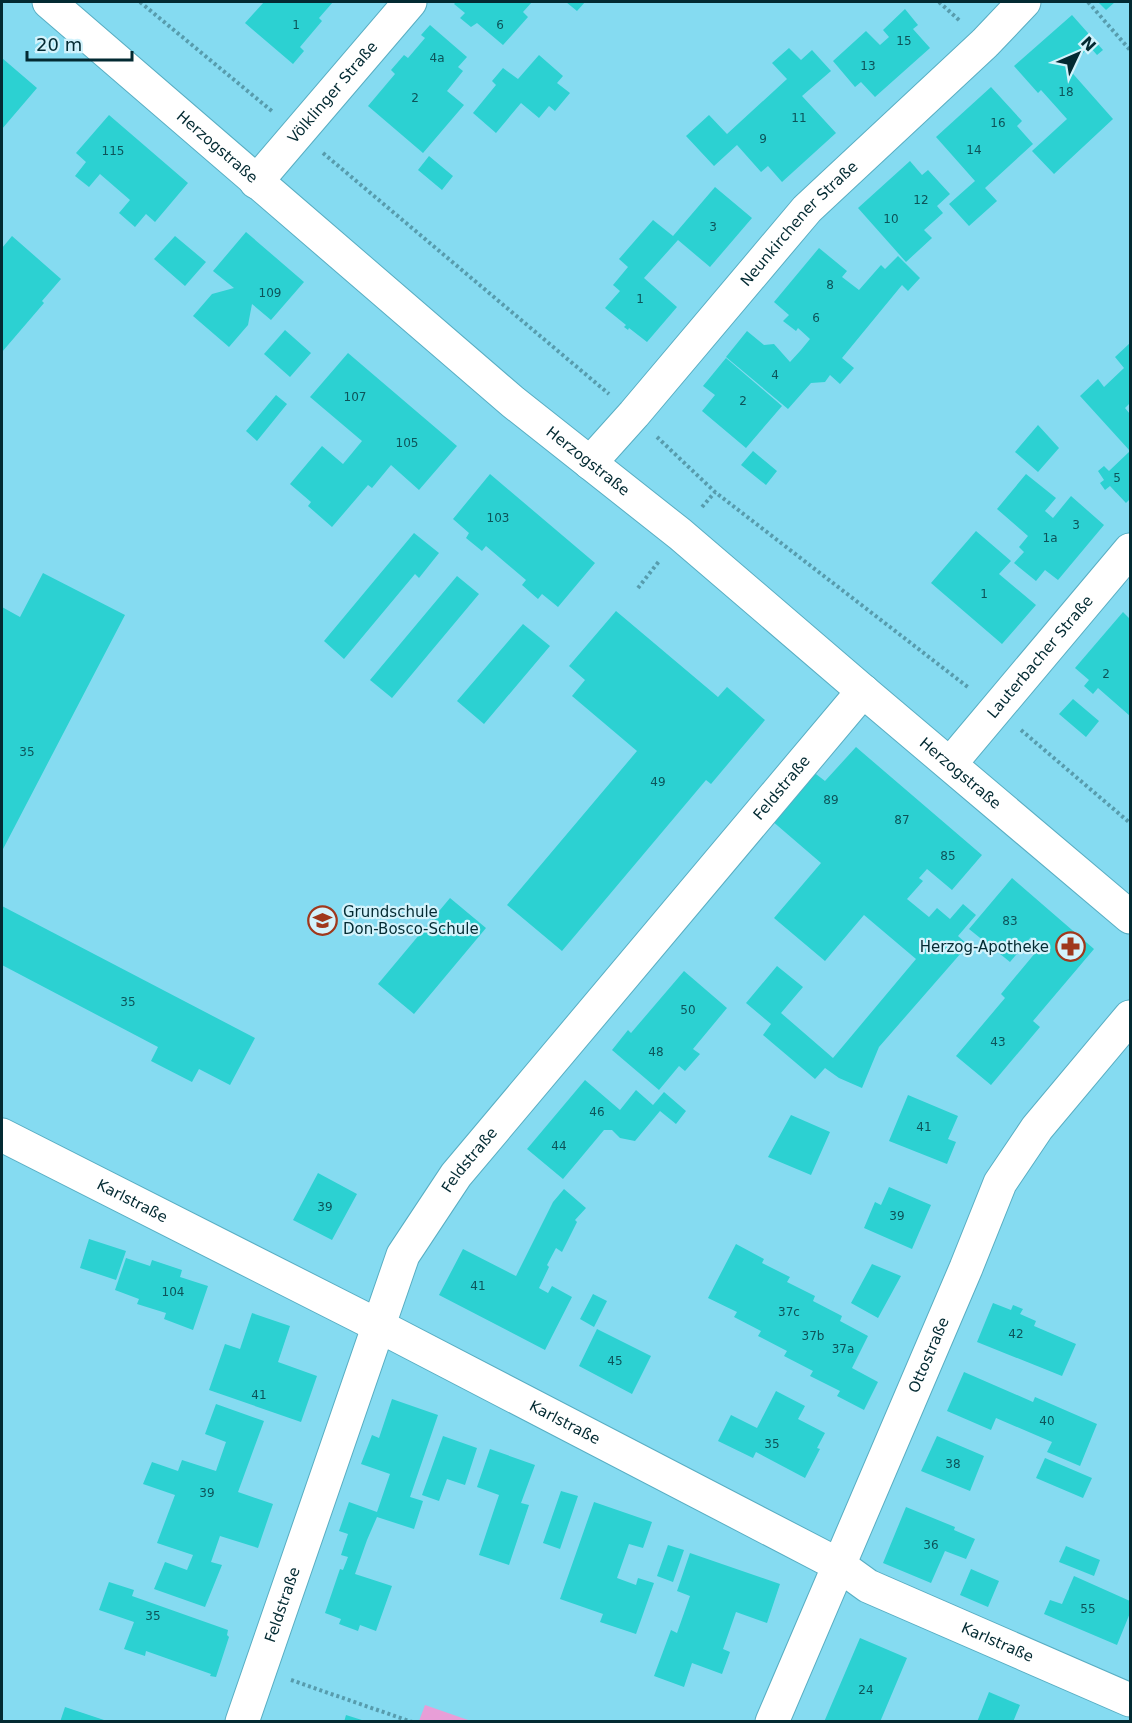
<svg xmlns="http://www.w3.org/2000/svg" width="1132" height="1723" font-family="'DejaVu Sans',sans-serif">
<rect width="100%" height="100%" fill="#85dbf1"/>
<path fill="#e89ed7" d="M425 1705 471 1721H419Z"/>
<path fill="#2cd1d2" d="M264 2H333L319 18 322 21 300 47 304 51 293 64 245 23Z
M456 2H532L523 12 528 17 503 45 477 23 471 27 460 18 465 13 454 4Z
M566 2H585L577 11Z
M1098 2H1115L1106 10Z
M905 9 918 25 913 29 930 48 875 97 861 82 855 87 833 61 866 31 880 45 889 37 883 30Z
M1072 15 1103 50 1097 55 1090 47 1067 67 1113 119 1054 174 1032 151 1067 119 1041 90 1038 93 1014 66Z
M430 25 467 57 458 67 463 71 447 91 464 105 423 153 368 106 395 74 391 70 404 55 408 58 425 38 421 35Z
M789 48 801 60 812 50 831 71 802 96 836 133 782 182 768 166 761 172 737 145 714 166 686 136 709 115 727 134 787 79 772 63Z
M539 55 563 76 557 83 570 93 555 111 549 106 539 118 521 103 496 133 473 113 496 85 492 81 503 68 518 79Z
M2 58 37 88 2 129Z
M991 87 1022 121 1017 126 1033 144 985 188 997 201 969 226 949 204 975 181 936 137Z
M109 115 188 183 155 222 146 214 135 227 119 213 130 200 100 174 89 187 75 176 86 162 76 153Z
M429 156 453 176 442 190 418 170Z
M910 161 922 175 928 170 950 194 937 206 943 213 924 230 932 238 906 262 858 208Z
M715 187 752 218 710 267 678 240 644 278 677 307 647 342 629 328 628 330 624 327 626 325 605 308 620 291 613 285 628 267 619 259 653 220 673 236Z
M246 232 304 282 271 320 252 304 248 325 229 347 193 316 212 294 234 288 213 271Z
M12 236 61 279 42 301 44 303 2 352V248Z
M175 236 206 262 185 286 154 259Z
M819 248 847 271 842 277 859 290 881 265 885 269 898 256 920 278 908 291 902 285 842 358 854 368 840 384 830 375 825 382 811 383 788 409 726 357 747 331 764 345 774 344 790 362 801 350 810 339 798 328 796 331 783 321 789 315 774 302Z
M285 330 311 353 290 377 264 354Z
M1130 343V403L1125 408 1130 414V499L1126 503 1110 486 1105 490 1100 483 1104 480 1098 471 1104 466 1109 471 1130 451 1080 396 1098 379 1104 387 1124 368 1115 357Z
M348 353 457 446 419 490 391 465 372 488 368 485 332 527 308 506 311 502 290 484 322 446 343 464 362 441 310 397Z
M726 358 782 406 746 448 702 411 715 395 703 386Z
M276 395 287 404 257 441 246 431Z
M1038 425 1059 448 1038 472 1015 452Z
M753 451 777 471 766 485 741 465Z
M490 474 595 563 558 607 542 594 538 599 522 585 526 580 486 546 482 551 466 538 469 533 453 519Z
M1026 474 1056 498 1045 511 1053 518 1071 496 1104 525 1058 580 1045 570 1036 581 1014 563 1024 552 1019 547 1028 536 997 509Z
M976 531 1011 561 999 574 1036 605 1002 644 931 583Z
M414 533 439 553 419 578 415 574 344 659 324 641Z
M43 573 125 615 2 851V607L20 617Z
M457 576 479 594 392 698 370 680Z
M616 611 718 697 727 687 765 720 711 784 706 780 562 951 507 905 637 751 572 696 585 680 569 666Z
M1123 612 1130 619V716L1098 688 1093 694 1084 686 1089 680 1075 668Z
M523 624 550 646 484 724 457 701Z
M1073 699 1099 721 1086 737 1059 714Z
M856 747 982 855 952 890 927 869 919 878 923 881 907 899 929 917 937 908 950 919 963 904 976 915 958 936 968 945 879 1047 862 1088 839 1078 825 1068 815 1079 763 1035 771 1024 746 1003 777 966 803 987 781 1013 833 1058 916 959 864 915 825 961 774 918 821 863 771 820 812 771 825 781Z
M1012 878 1094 949 1033 1021 1040 1027 991 1085 956 1056 1005 998 1001 994 1041 946 1031 937 1010 962 969 929Z
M450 898 486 928 414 1014 378 984Z
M2 906 255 1038 230 1085 199 1069 192 1082 151 1061 158 1047 2 965Z
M684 971 727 1008 693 1049 700 1054 685 1071 679 1066 659 1090 612 1050 628 1030 631 1033Z
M585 1080 620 1110 636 1090 653 1105 664 1092 686 1111 676 1124 660 1111 635 1141 620 1138 612 1130H604L563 1179 527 1149Z
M908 1095 958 1116 948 1139 956 1142 947 1164 889 1141Z
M791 1115 830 1132 811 1175 768 1157Z
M318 1173 357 1194 332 1240 293 1220Z
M889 1187 931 1205 912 1249 864 1228 875 1202 881 1205Z
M564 1189 586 1208 575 1220 577 1222 562 1252 556 1248 547 1265 549 1267 539 1288 548 1293 552 1286 572 1297 545 1350 439 1295 463 1249 516 1276 553 1202Z
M89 1239 126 1251 116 1280 80 1268Z
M736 1244 764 1259 762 1263 790 1277 787 1282 815 1296 813 1301 842 1316 840 1321 868 1336 852 1368 878 1382 864 1410 837 1396 840 1391 810 1376 813 1371 784 1356 787 1351 758 1336 761 1331 734 1317 737 1312 708 1298Z
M126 1258 150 1266 152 1260 182 1270 180 1277 208 1286 193 1330 164 1319 166 1313 137 1304 139 1299 115 1290Z
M872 1264 901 1276 878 1318 851 1303Z
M593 1294 607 1301 594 1327 580 1319Z
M993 1303 1011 1310 1013 1305 1023 1309 1020 1314 1036 1321 1034 1326 1076 1344 1062 1376 977 1342Z
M252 1313 290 1326 278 1362 317 1376 301 1422 209 1390 225 1344 240 1349Z
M597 1329 651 1356 632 1394 579 1366Z
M964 1372 1033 1402 1035 1397 1097 1424 1080 1466 1047 1452 1052 1442 996 1418 991 1430 947 1411Z
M776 1391 805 1406 798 1419 825 1433 817 1448 820 1449 805 1478 756 1452 753 1458 718 1441 731 1415 757 1428Z
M392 1399 438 1415 410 1497 423 1501 414 1529 377 1517 367 1540 355 1574 392 1586 376 1631 360 1625 358 1631 339 1624 341 1619 325 1613 340 1569 343 1570 348 1557 341 1555 348 1534 339 1531 349 1502 377 1512 390 1474 361 1464 372 1435 379 1438Z
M216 1404 264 1421 238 1492 273 1504 258 1548 220 1536 211 1562 222 1565 205 1607 154 1589 165 1562 187 1570 193 1555 157 1543 175 1495 143 1484 152 1462 178 1471 182 1460 216 1471 226 1442 205 1434Z
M443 1436 477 1448 465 1485 447 1479 439 1501 422 1495Z
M937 1436 984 1456 970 1491 921 1471Z
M490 1449 535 1465 521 1503 529 1505 509 1565 479 1555 499 1495 477 1487Z
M1045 1458 1092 1478 1083 1498 1036 1478Z
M561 1491 578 1496 560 1549 543 1543Z
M594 1502 652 1522 643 1548 629 1544 617 1578 636 1585 638 1578 654 1583 636 1634 600 1622 603 1614 560 1599Z
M906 1507 955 1527 954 1530 975 1539 966 1559 945 1551 931 1583 883 1563Z
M668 1545 684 1550 673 1582 657 1576Z
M1066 1546 1100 1560 1094 1576 1059 1562Z
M690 1553 780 1584 767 1623 736 1612 723 1649 730 1652 722 1674 692 1663 684 1687 654 1676 671 1630 677 1633 690 1596 677 1591Z
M971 1569 999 1581 988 1607 960 1595Z
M1074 1576 1130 1601V1613L1117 1645 1044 1614 1050 1600 1062 1604Z
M109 1582 134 1590 132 1596 228 1630 227 1635 229 1637 216 1677 210 1676 211 1674 146 1651 145 1656 124 1649 134 1622 99 1610Z
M860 1638 907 1658 880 1722H824Z
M989 1692 1020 1705 1013 1722H977Z
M65 1707 107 1721V1722H60Z
M346 1715 365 1721V1722H344Z"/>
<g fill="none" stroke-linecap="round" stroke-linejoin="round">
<defs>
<g id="street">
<path id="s1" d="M256 182 410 2"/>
<path id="s2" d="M590 463 634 414 807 209 985 43 1024 2"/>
<path id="s3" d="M950 764 1130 550"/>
<path id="s4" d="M2 1135 379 1326 839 1565 868 1586 1130 1700"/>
<path id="s5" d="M242 1722 403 1255 456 1175 863 691"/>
<path id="s6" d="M772 1722 966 1268 1000 1183 1037 1128 1130 1017"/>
</g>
<g id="secondary">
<path id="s7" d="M49 2 513 402 680 534 863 691 1130 917"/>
</g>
</defs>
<use href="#street" stroke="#58aec3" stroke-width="35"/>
<use href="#secondary" stroke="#58aec3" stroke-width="35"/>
<path stroke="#579cad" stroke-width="4" stroke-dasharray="3 3" stroke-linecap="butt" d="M140 2 273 112
M939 2 960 21
M1088 2 1130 50
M323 153 609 394
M657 437 715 492 969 688
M702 507 715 492
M638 588 660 560
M1021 730 1130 823
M291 1680 412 1722"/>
<use href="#street" stroke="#fff" stroke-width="33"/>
<use href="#secondary" stroke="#fff" stroke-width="33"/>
</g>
<defs>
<symbol id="school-ring" viewBox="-11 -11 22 22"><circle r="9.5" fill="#d3f3fc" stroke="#a0381c" stroke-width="1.5"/><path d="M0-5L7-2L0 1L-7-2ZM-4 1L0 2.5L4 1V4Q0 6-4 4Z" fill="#a0381c"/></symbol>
<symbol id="pharmacy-ring" viewBox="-11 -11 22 22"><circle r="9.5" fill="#d3f3fc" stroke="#a0381c" stroke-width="1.5"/><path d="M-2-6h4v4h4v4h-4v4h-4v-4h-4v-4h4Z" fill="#a0381c"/></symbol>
</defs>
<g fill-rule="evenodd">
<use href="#school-ring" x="306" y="904" width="33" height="33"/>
<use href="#pharmacy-ring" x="1054" y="930" width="33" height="33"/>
</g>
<g text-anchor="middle" stroke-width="4.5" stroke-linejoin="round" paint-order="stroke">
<g font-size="12" fill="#0d545a">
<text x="296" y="29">1</text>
<text x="500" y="29">6</text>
<text x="904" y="45">15</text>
<text x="437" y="62">4a</text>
<text x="868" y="70">13</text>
<text x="1066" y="96">18</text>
<text x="415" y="102">2</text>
<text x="799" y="122">11</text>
<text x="998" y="127">16</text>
<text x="763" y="143">9</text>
<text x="974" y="154">14</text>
<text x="113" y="155">115</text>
<text x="921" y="204">12</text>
<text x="891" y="223">10</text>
<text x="713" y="231">3</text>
<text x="830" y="289">8</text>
<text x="270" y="297">109</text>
<text x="640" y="303">1</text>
<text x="816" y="322">6</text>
<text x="775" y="379">4</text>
<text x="355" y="401">107</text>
<text x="743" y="405">2</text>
<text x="407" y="447">105</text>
<text x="1117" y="482">5</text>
<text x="498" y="522">103</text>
<text x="1076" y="529">3</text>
<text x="1050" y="542">1a</text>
<text x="984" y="598">1</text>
<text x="1106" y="678">2</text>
<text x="27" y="756">35</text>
<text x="658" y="786">49</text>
<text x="831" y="804">89</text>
<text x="902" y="824">87</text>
<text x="948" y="860">85</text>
<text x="1010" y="925">83</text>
<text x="128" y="1006">35</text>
<text x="688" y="1014">50</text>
<text x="998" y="1046">43</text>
<text x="656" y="1056">48</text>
<text x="597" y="1116">46</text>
<text x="924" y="1131">41</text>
<text x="559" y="1150">44</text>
<text x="325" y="1211">39</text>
<text x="897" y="1220">39</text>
<text x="478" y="1290">41</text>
<text x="173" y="1296">104</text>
<text x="789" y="1316">37c</text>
<text x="1016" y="1338">42</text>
<text x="813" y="1340">37b</text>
<text x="843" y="1353">37a</text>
<text x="615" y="1365">45</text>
<text x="259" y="1399">41</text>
<text x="1047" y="1425">40</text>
<text x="772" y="1448">35</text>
<text x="953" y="1468">38</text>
<text x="207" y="1497">39</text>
<text x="931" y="1549">36</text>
<text x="1088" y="1613">55</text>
<text x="153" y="1620">35</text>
<text x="866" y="1694">24</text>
</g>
<g font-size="15" fill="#032a32" stroke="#d3f3fc">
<text dy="5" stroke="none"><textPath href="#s1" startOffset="118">Völklinger Straße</textPath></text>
<text dy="5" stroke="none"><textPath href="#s7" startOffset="222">Herzogstraße</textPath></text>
<text dy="5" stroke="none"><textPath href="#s2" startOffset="318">Neunkirchener Straße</textPath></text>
<text dy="5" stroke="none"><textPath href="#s7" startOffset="708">Herzogstraße</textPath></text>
<text dy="5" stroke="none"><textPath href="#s3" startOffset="140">Lauterbacher Straße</textPath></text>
<text dy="5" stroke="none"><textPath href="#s7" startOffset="1194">Herzogstraße</textPath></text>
<text dy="5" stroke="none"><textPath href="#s5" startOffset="1096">Feldstraße</textPath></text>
<text dy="5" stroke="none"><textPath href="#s5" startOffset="610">Feldstraße</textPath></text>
<text dy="5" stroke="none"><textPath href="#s4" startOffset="146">Karlstraße</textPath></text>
<text dy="5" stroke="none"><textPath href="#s6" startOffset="399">Ottostraße</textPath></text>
<text dy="5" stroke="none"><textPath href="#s4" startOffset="632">Karlstraße</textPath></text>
<text dy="5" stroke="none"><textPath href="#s5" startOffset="124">Feldstraße</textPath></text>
<text dy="5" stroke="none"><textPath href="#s4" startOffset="1118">Karlstraße</textPath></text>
</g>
<g font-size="15" fill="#032a32" stroke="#d3f3fc" text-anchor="start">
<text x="343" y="917">Grundschule<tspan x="343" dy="17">Don-Bosco-Schule</tspan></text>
<text x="1049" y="952" text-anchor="end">Herzog-Apotheke</text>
</g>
</g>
<rect width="1132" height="1723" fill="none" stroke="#032a32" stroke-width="6"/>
<g transform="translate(1078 54) rotate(46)" stroke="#d3f3fc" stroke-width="4.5" paint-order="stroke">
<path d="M0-4.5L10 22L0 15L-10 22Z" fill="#032a32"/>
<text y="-9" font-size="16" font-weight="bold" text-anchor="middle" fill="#032a32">N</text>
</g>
<path d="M27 51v9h105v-9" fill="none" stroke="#032a32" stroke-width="3"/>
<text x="36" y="51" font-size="18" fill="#032a32" stroke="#d3f3fc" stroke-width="4.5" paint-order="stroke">20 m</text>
</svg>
